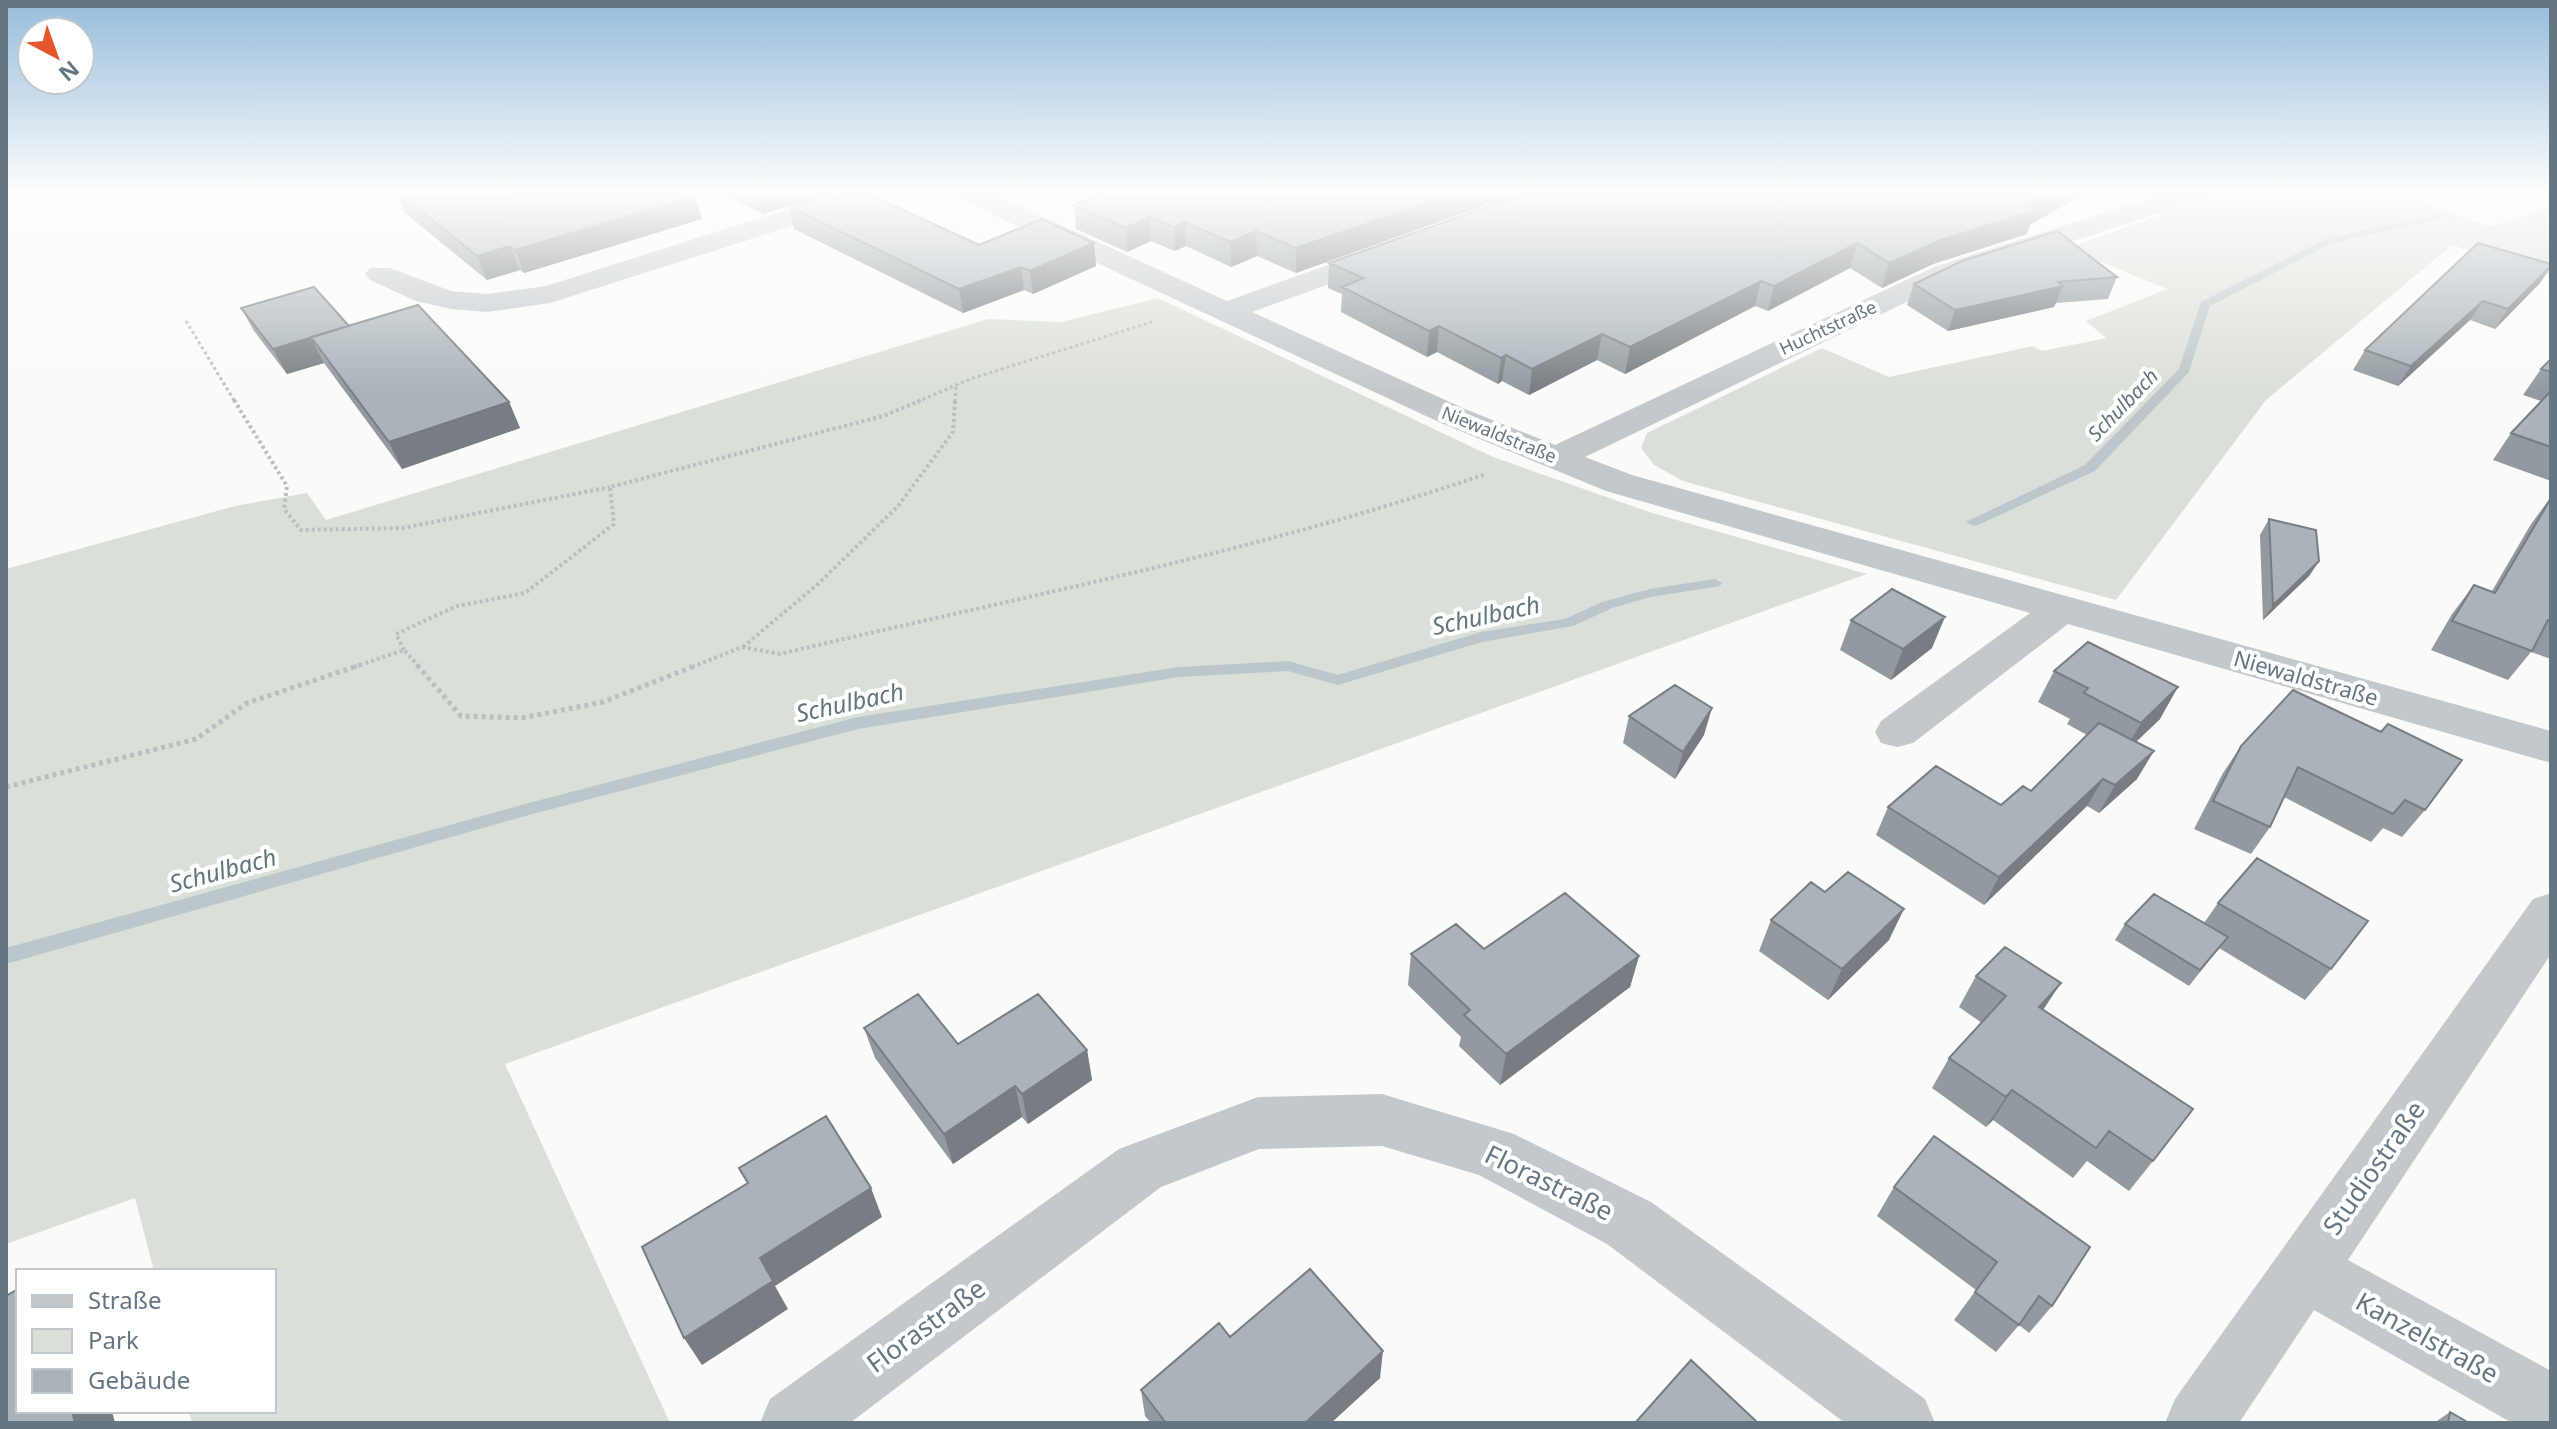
<svg xmlns="http://www.w3.org/2000/svg" width="2557" height="1429" font-family="'Noto Sans',sans-serif">
<rect width="100%" height="100%" fill="#fafaf8"/>
<path fill="#dadfd7" d="M2229 191H2394L2489 227 2548 207 2551 275 2452 245 2266 400 2116 600 1683 481 1654 465 1641 448 1647 433 1822 348 1889 377 2033 346 2042 351 2106 338 2086 321 2167 289 2067 248Z
M1158 298 1493 457 1652 513 1867 574 505 1064 670 1423H192L189 1411H274V1271H154L135 1198 6 1244V569L235 506 307 493 326 520 988 319 1061 322Z"/>
<g fill="none" stroke-linecap="round" stroke-linejoin="round">
<path fill="#bbc7cb" fill-rule="evenodd" d="M2438 214 2443 217 2441 219 2332 243 2210 306 2189 372 2095 471 1978 525 1973 526 1966 522 2085 465 2179 369 2201 302 2325 239Z
M1715 579 1722 583 1720 586 1651 597 1612 608 1573 626 1482 642 1338 685 1288 671 1179 677 858 729 525 816 6 964V948L525 804 858 717 1179 667 1288 661 1338 675 1481 632 1565 619 1602 602 1650 589Z"/>
<path stroke="#bbbfc2" stroke-width="3" stroke-dasharray="3 3" stroke-linecap="butt" d="M186 321 235 402
M917 402 970 379 1155 321
M955 402 956 385"/>
<path stroke="#bbbfc2" stroke-width="4" stroke-dasharray="3 3" stroke-linecap="butt" d="M234 400 287 486 284 509 301 530 403 528 610 487
M743 647 819 583 898 506 953 432 955 400
M404 650 396 634 457 606 525 593 614 524 610 487 883 416 922 400
M354 667 404 650 419 667
M692 667 742 647 780 654C1015 598 1257 552 1486 474"/>
<path stroke="#bbbfc2" stroke-width="5" stroke-dasharray="4 4" stroke-linecap="butt" d="M417 665 461 716 522 718 603 702 697 665
M6 787 196 739 247 703 360 665"/>
<path fill="#c3c8cc" fill-rule="evenodd" d="M845 191H887L883 197 550 303 487 312 451 309 416 301 370 280 365 274 370 268H390L451 291 487 294 546 286Z
M951 191H987L1227 301 1375 248H1395L1399 254 1395 260 1252 312 1465 409 1555 445 1934 267 2172 191H2214L2210 197 1954 279 1585 457 1632 475 2551 731V763L2068 624 1913 743 1897 747 1881 743 1875 732 1881 721 2030 613 1606 491 1441 423 955 197Z
M2551 893V954L2348 1260 2551 1371V1423H2512L2314 1310 2239 1423H2165L2175 1399 2533 899Z
M1382 1094 1514 1134 1651 1202 1925 1399 1935 1423H1845L1607 1244 1479 1175 1382 1146 1259 1149 1161 1187 850 1423H760L770 1399 1119 1149 1258 1097Z"/>
</g>
<path fill="#929a9f" d="M396 191H690L702 219 524 273 520 270 487 280 405 213Z
M718 191H824L825 194 763 214Z
M1090 191H1525L1296 273 1257 256 1231 267 1186 246 1175 251 1151 241 1127 252 1076 229 1074 205 1091 198Z
M788 206 979 245 1094 243 1096 266 1033 294 1024 290 963 313 794 229Z
M2030 225 2027 234 1933 264 1882 288 1850 268 1768 311 1755 306 1625 374 1597 360 1529 395 1502 381 1498 384 1437 352 1427 357 1341 312 1342 294 1328 288 1329 263Z
M2551 267 2540 283 2495 329 2470 320 2398 386 2353 370 2365 350Z
M2117 277 2108 299 2056 303 2054 307 1948 331 1907 305 1914 284Z
M241 308 349 326 509 402 520 428 402 469 324 363 287 374 254 331Z
M2551 359V481L2493 460 2511 433 2541 401 2523 395 2541 369Z
M2551 497V659L2531 652 2508 680 2431 650 2452 614 2474 585 2492 591 2531 524Z
M2269 519 2319 561 2309 576 2263 620 2260 535Z
M1851 620 1932 648 1891 680 1840 650Z
M2054 671 2160 719 2136 742 2137 779 2099 813 2087 806 1984 905 1876 835 1888 807 2001 805 2031 791 2087 735 2067 724 2070 719 2038 702Z
M2293 690 2425 810 2402 837 2383 828 2371 842 2284 797 2270 827 2251 854 2194 829 2223 773 2241 746Z
M1629 716 1704 735 1675 779 1623 743Z
M2218 903 2331 969 2305 1000 2219 948 2189 986 2115 940 2125 924 2204 923Z
M1771 920 1889 940 1828 1000 1759 951Z
M1484 949 1639 956 1630 987 1500 1085 1459 1046 1461 1037 1408 985 1411 954Z
M1976 976 2043 1010 2153 1161 2129 1191 2087 1161 2073 1178 1993 1120 1986 1127 1932 1088 1949 1058 1982 1023 1959 1007Z
M864 1028 958 1044 1087 1050 1092 1080 1028 1124 1022 1117 953 1164 875 1058Z
M1934 1136 2052 1306 2029 1333 2019 1325 1996 1352 1954 1320 1976 1290 1877 1216 1894 1187Z
M1230 1337 1380 1378 1331 1423H1151L1145 1416 1141 1390Z
M2450 1412 2469 1423H2434Z"/>
<path fill="#777d82" d="M790 191H824L825 194 763 214 760 201Z
M1461 191H1525L1296 273V248Z
M2056 191H2089L2030 225 2027 234 1933 264 1882 288 1889 263 1941 240 2030 206Z
M695 196 702 219 524 273 515 250Z
M1150 217 1151 241 1127 252 1126 228Z
M1185 222 1186 246 1175 251 1174 227Z
M1256 231 1257 256 1231 267 1230 242Z
M1094 243 1096 266 1033 294 1030 271Z
M1857 243 1850 268 1768 311 1774 286Z
M510 246 520 270 487 280 477 256Z
M2551 266 2540 283 2495 329 2508 309Z
M1021 267 1024 290 963 313 959 289Z
M1761 281 1755 306 1625 374 1630 347Z
M2063 286 2054 307 1948 331 1955 310Z
M2483 301 2470 320 2398 386 2411 366Z
M1439 326 1437 352 1427 357 1429 331Z
M1602 334 1597 360 1529 395 1532 369Z
M311 338 324 363 287 374 273 349Z
M1506 355 1502 381 1498 384 1501 358Z
M509 402 520 428 402 469 389 442Z
M2319 561 2309 576 2263 620 2273 605Z
M1945 617 1932 648 1891 680 1903 649Z
M2178 687 2160 719 2123 754 2141 723Z
M1712 708 1704 735 1675 779 1683 752Z
M2154 751 2137 779 2099 813 2115 785Z
M2103 779 2087 806 1984 905 1999 877Z
M1904 909 1889 940 1828 1000 1842 969Z
M1639 956 1630 987 1500 1085 1506 1054Z
M2061 983 2041 1013 2039 1007Z
M1087 1050 1092 1080 1028 1124 1022 1094Z
M1015 1086 1022 1117 953 1164 944 1134Z
M2012 1090 1993 1120 1986 1127 2006 1097Z
M871 1188 882 1217 775 1286 788 1309 702 1365 684 1338 760 1258Z
M1383 1351 1380 1378 1331 1423H1305Z
M72 1411H112L115 1423H75Z"/>
<path fill="#aab3b9" stroke="#777d82" stroke-width="2" d="M397 191H690L695 196 515 250 510 246 477 256Z
M741 191H790L760 201Z
M836 191H862L979 245 1042 219 1094 243 1030 271 1021 267 959 289 788 206Z
M1107 191H1461L1296 248 1256 231 1230 242 1185 222 1174 227 1150 217 1126 228 1074 205Z
M1532 191H2056L2030 206 2036 210 1941 240 1889 263 1857 243 1774 286 1761 281 1630 347 1602 334 1532 369 1506 355 1501 358 1439 326 1429 331 1342 287 1364 278 1329 263Z
M2057 231 2117 277 2058 282 2063 286 1955 310 1914 284 1962 261Z
M2478 243 2551 264V266L2508 309 2483 301 2411 366 2365 350Z
M314 287 349 326 273 349 241 308Z
M418 305 509 402 389 442 311 337Z
M2551 359V372L2541 369Z
M2551 391V447L2511 433Z
M2551 498V621L2548 620 2532 651 2452 621 2474 585 2495 593Z
M2269 519 2316 530 2319 561 2273 605Z
M1892 589 1945 617 1903 649 1851 620Z
M2088 642 2178 687 2141 723 2084 693 2088 688 2054 671Z
M1675 685 1712 708 1683 752 1629 716Z
M2293 690 2381 732 2388 724 2462 760 2425 810 2405 800 2393 814 2298 767 2270 827 2213 801 2241 746Z
M2099 723 2154 751 2115 785 2103 779 1999 877 1888 807 1936 766 2001 805 2023 786 2031 791Z
M2257 858 2368 921 2331 969 2218 903Z
M1848 872 1904 909 1842 969 1771 920 1811 882 1825 892Z
M1565 893 1639 956 1506 1054 1464 1015 1470 1010 1411 954 1456 924 1484 949Z
M2154 894 2228 937 2200 970 2125 924Z
M2005 947 2061 983 2039 1007 2193 1109 2153 1161 2109 1131 2096 1148 2012 1090 2006 1097 1949 1058 2006 996 1976 976Z
M918 994 958 1044 1038 994 1087 1050 1022 1094 1015 1086 944 1134 864 1028Z
M826 1116 871 1188 760 1258 773 1281 684 1338 642 1247 748 1183 739 1168Z
M1934 1136 2090 1247 2052 1306 2039 1296 2019 1325 1975 1292 1997 1262 1894 1187Z
M1310 1269 1383 1351 1305 1423H1166L1141 1390 1219 1323 1230 1337Z
M18 1289V1411H72L75 1423H6V1296Z
M1691 1360 1758 1423H1635Z
M2450 1412 2469 1423H2448Z"/>
<linearGradient id="sky" x2="0" y2="1"><stop stop-color="#96bcdc"/><stop offset="0.49" stop-color="#fdfdfc"/><stop offset="1" stop-color="#fdfdfc" stop-opacity="0"/></linearGradient>
<rect width="2557" height="392" fill="url(#sky)"/>
<g text-anchor="middle" stroke-width="8" stroke-linejoin="round" paint-order="stroke">
<g font-size="18" fill="#657683" stroke="#fff">
<text transform="translate(1828 328) rotate(-25)" y="6">Huchtstraße</text>
<text transform="translate(1499 435) rotate(22)" y="6">Niewaldstraße</text>
</g>
<g font-size="20" font-style="italic" fill="#60757c" stroke="#fff">
<text transform="translate(2123 405) rotate(-46)" y="7">Schulbach</text>
</g>
<g font-size="22" fill="#657683" stroke="#fff">
<text transform="translate(2306 678) rotate(16)" y="8">Niewaldstraße</text>
</g>
<g font-size="24" font-style="italic" fill="#60757c" stroke="#fff">
<text transform="translate(1486 616) rotate(-12)" y="8">Schulbach</text>
<text transform="translate(850 703) rotate(-12)" y="8">Schulbach</text>
<text transform="translate(223 871) rotate(-15)" y="8">Schulbach</text>
</g>
<g font-size="26" fill="#657683" stroke="#fff">
<text transform="translate(2374 1168) rotate(-55)" y="9">Studiostraße</text>
<text transform="translate(1549 1183) rotate(26)" y="9">Florastraße</text>
<text transform="translate(926 1326) rotate(-36)" y="9">Florastraße</text>
<text transform="translate(2427 1338) rotate(29)" y="9">Kanzelstraße</text>
</g>
</g>
<rect width="2557" height="1429" fill="none" stroke="#657683" stroke-width="16"/>
<rect x="16" y="1269" width="260" height="144" fill="#ffffff" stroke="#c1c8cd" stroke-width="2"/>
<rect x="32" y="1295" width="40" height="12" fill="#c3c8cc" stroke="#c1c8cd" stroke-width="2"/>
<text x="88" y="1309" font-size="24" fill="#657683">Straße</text>
<rect x="32" y="1329" width="40" height="24" fill="#dadfd7" stroke="#c1c8cd" stroke-width="2"/>
<text x="88" y="1349" font-size="24" fill="#657683">Park</text>
<rect x="32" y="1369" width="40" height="24" fill="#aab3b9" stroke="#c1c8cd" stroke-width="2"/>
<text x="88" y="1389" font-size="24" fill="#657683">Gebäude</text>
<g transform="translate(56 56) rotate(139)"><circle r="38" fill="#ffffff" stroke="#c1c8cd" stroke-width="2"/>
<path d="M0-6L14 30L0 20L-14 30Z" fill="#e4572e"/>
<text y="-12" font-size="22" font-weight="bold" text-anchor="middle" fill="#657683">N</text>
</g>
</svg>
